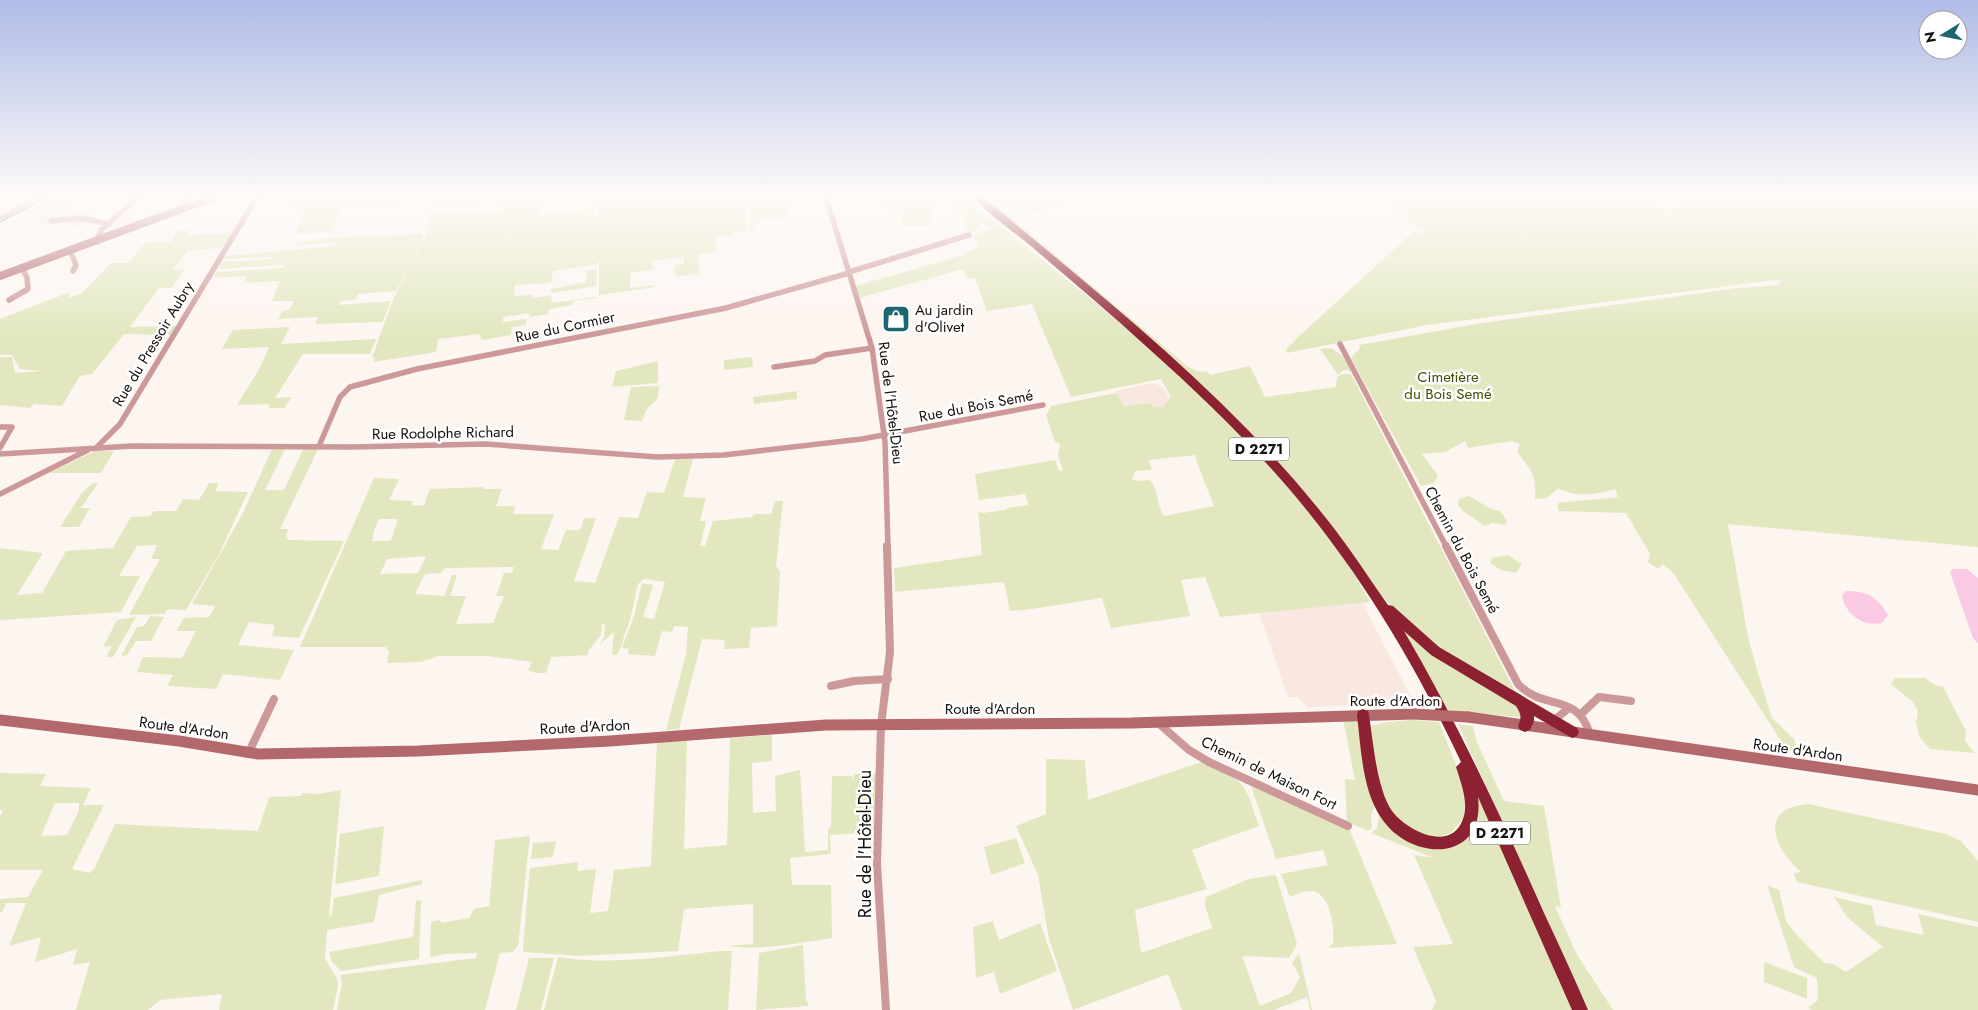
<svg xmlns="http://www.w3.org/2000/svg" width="1978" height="1010" font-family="Jost,sans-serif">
<rect width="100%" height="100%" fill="#fdf5f0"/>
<path fill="#f8e8df" d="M54 198 94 217 74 230 59 220 42 228 37 220 40 219 35 211 28 214 25 212Z
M1153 383 1163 387 1170 399 1163 407H1154L1151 403 1124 406 1115 391Z
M1362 602 1412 699 1308 708 1298 697H1288L1259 613Z"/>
<path fill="#e2e7c0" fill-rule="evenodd" d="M291 197H328L334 199 338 197H540L541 215 595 208V217L598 216 597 197H654V199L743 197 747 229 750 228 748 199 753 197H786L791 217 755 221 756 230 741 232 738 235 737 231H733L734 235 716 237V252L698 254 699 273 679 276 675 275 674 265 684 264V257L651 261 652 266 657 269 630 273V288L655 285V287L599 295V261L596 264 553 271 551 283 515 285 514 296 532 295 533 298 551 295 552 303 595 297 597 298 573 301 572 305 549 309 548 314 530 317 529 313 503 317V322L526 319V325L512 327 511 335 482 340 479 334 438 339 436 352 374 362 375 357 372 358C382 331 390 304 403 279 415 254 426 244 430 215L461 212V214L497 210 500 212 502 207H497L498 201 430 208 432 198 429 201 341 207 330 232 295 234 305 208H285Z
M882 197H927L935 217H931L932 226H901L903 211 891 210 892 206 880 205Z
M945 197H963C1105 311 1282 439 1370 602L1220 617 1205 577 1181 580 1190 616 1111 628 1102 598 1025 610 1010 611 1004 582 895 592 894 568 982 555 978 511 982 513 1006 510 1007 508 1029 505 1025 494 979 500 975 474 1055 460 1059 471 1063 470 1058 456 1060 444 1055 442 1046 415 1051 406 1116 393 1124 406 1151 403 1154 407H1163L1171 397 1161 379 1071 397 1032 304 987 311 975 278 968 279 963 269 859 298 855 286 967 254 966 252 980 247 974 235 990 229 982 220 977 229 969 233 960 210ZM1196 455V460L1214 506 1164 516C1156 504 1159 490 1150 480L1137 481 1132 479 1135 471 1152 470 1148 460Z
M982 197H987L1187 366 1197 371 1208 372 1210 375 1250 366 1265 397 1336 387 1337 378 1341 374H1351L1514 689 1522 694V700L1446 655 1409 625 1381 595 1342 539 1258 442 1099 296Z
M993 197H1083L1026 215H1013Z
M1385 197H1642C1660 213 1664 210 1686 206L1677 197H1693L1705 202 1786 197H1978V547L1728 524 1748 637 1758 673 1772 718 1794 739 1798 754 1785 747 1674 574 1663 564 1658 569 1648 562 1650 554 1626 513 1558 511V503L1618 497 1615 489C1595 495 1578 498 1558 488L1547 498 1535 499C1536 471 1531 472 1517 451L1520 444 1512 441 1468 448 1465 441 1445 452 1422 454 1438 476 1434 483 1421 486 1351 358 1360 348 1359 345 1482 323 1738 288 1779 285 1781 279 1427 325 1287 353 1286 350 1298 337 1413 232 1423 233 1427 229 1414 226Z
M177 230H190L186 235 233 233 223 248 188 250 173 270H184L171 288H159L130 327 176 326 171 335 124 334 92 374 80 376 62 406 34 404 30 408 0 405V357H12L15 373 42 371 20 369 12 355H0V319L70 292 68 298 82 293 111 263H128L146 242H171Z
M423 234 422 242 396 291 358 294 355 300 340 301 339 305 391 301 382 322 315 324 318 317 278 319 282 311 289 310 294 301H272L280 281 244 283 247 276 214 278 216 272 282 268 284 265 218 269 222 262 271 259 272 257 224 259 226 256 335 246 337 242 296 245 295 243 328 238Z
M597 269 596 286 551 293V289L586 282 587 271Z
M290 327 281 344 376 339 370 354H303L275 398 292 397 284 408H268L270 404 237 405 261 366 269 347 222 349 233 330Z
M1331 348 1344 357 1352 371 1344 370 1338 375 1320 349Z
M752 357 753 367 724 370V360Z
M658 361V383L612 387 616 371Z
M659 386 658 398 646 410 642 421 624 420 631 387Z
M797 391V399L754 404 753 397Z
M272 449H285L265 490H284L303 449H318L280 529H288L286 536 288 540 344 541 299 638 272 636 275 625 249 622 238 645 294 650 280 680 223 674 216 689 167 686 173 675 137 672 143 657 182 658 196 631H176L185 616V618L209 617 215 606 192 604 243 513Z
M95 451H114L101 473H49Z
M675 459H693L683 497 706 498 700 521H706L700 546H705L713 521 752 517 754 514H771L775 501H783L776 566 780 571 777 626 751 628 749 648 724 649 725 640 702 639 679 729 666 730 686 654 688 627 674 626 672 632 662 631 655 656 628 654 629 649 622 648 634 616 642 583 653 585 643 617 654 619 665 582 644 579 638 584 630 620 618 654 612 655 614 632 600 644 604 637 605 624 602 623 601 635 588 651V655L551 657 546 673H536L528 670 532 662 487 656H439L421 662 387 663 389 652 386 647H300L374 478 399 479 389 500 413 501 411 506 424 505 430 489 483 487 484 489H502L496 506H515L513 514H554L541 549 558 550 566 530H580L584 518H596L574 581 595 583 619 517 638 518 647 492 664 493ZM379 519H398L391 541H372L374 531ZM426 556 418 573 380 574 387 559ZM514 567 512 573H504L496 596H504L493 623 456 624 466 596H450L457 575H452L444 596 415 594 425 574 441 573 445 568Z
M93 483H98L81 508H90L79 527H60L82 493Z
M209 483H219L215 491 248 492 218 556 186 610 168 609 165 614 129 615 160 559H151L157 545 137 546 119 576H140L121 612 0 620V548L43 553 17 595 42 593 66 551 113 548 131 517 150 516 154 511H176L183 499 199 500Z
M1469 496 1491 509 1500 511 1507 521 1505 525 1492 523 1485 526 1463 511 1458 505 1459 499Z
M1507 555 1522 564 1516 573 1501 570 1490 563 1492 558Z
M150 616 164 617 151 641H136L127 655 121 656 137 627 144 626Z
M136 617 113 657H106L112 646 103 647 117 620Z
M1395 621 1513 701 1524 716 1518 717 1448 710Z
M1895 678H1925L1935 685 1943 687 1966 731 1965 741 1975 753 1930 749 1920 738 1916 723 1918 711 1913 702 1891 684Z
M1343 719 1357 721 1361 726 1376 804 1371 815 1372 828 1368 831 1347 822 1345 779 1355 780Z
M1411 720 1439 722 1458 770 1465 799V811L1463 819 1451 833 1432 839 1403 828 1384 801 1369 727 1381 723Z
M1458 724 1473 726 1476 740 1504 801 1544 806 1561 908 1555 906 1576 953 1613 1010H1588Z
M772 735V761L752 763 753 813 776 811 775 776 800 770 805 852 828 850V829L831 827 832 776H852L853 781 854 774 876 773 875 832 830 835 831 854 790 858 792 885H831L832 938C798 943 762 951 728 946L753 944V904L684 909 678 951 579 956 524 952 523 947 530 868 578 862 577 871 596 869 590 913 608 911 614 870 651 866 657 742 687 740 684 849 727 845 730 738Z
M1046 759 1085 760 1088 800 1204 761C1247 784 1244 781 1259 826L1192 850 1207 889 1135 910 1141 953 1212 928 1205 905 1206 897 1249 879 1276 875 1297 944 1289 958 1242 956 1260 1006 1291 993 1300 977 1292 963 1299 953 1312 1010H1310L1307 997 1274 1010H1182L1168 974 1073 1010 1049 939 1038 875 1016 826 1046 814Z
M0 773 46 774 40 786 91 788 83 805H104L72 869 89 873 94 869 115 824 258 831 269 797 301 796 302 793 318 794 341 790 329 916 332 915 334 898 422 880V884L379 895 374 922 327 930 325 959 337 978 338 986 333 1010H219L222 994 160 1000 148 1010H76L90 962 73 965 77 949 35 962 41 937 9 946 26 903H6L2 912H0V899L28 897 43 870H0V817L3 810H0ZM55 803H79V810L67 835 41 836Z
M1251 786 1349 828 1397 944 1328 948 1333 943C1335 928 1330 889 1309 891 1303 891 1295 895 1290 897L1281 874 1328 865 1323 850 1276 859Z
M1476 787 1573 1010H1432L1436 1001 1413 947 1453 944 1414 855 1434 858 1371 833 1377 828 1379 812 1391 828 1456 842Z
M1808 804 1946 834 1961 841 1978 861V922L1797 882 1794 873 1801 872C1774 849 1757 808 1808 804Z
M384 826 379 876 335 884 340 834Z
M530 836 518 946 512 952 500 953 485 1010H337L342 983 340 975 476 958 477 953 445 954 430 957 431 922 440 920 441 923 469 918 474 909 489 906 495 840Z
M1016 838 1025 863 991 875 984 847Z
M556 841 553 857 531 859 533 843Z
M1767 885 1779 890 1786 921 1796 934 1824 963 1833 964 1846 972 1883 947 1847 917 1834 897 1872 906 1876 925 1924 935 1918 914 1978 927V1010H1812L1808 1008 1818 1000 1817 978 1794 967Z
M421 900 419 959 341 971 332 962 329 952 413 937 416 901Z
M993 921 999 940 1040 923 1057 971 1000 994 994 972 976 978 973 927Z
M803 945 806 999 809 1006 756 1010 759 953Z
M720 951H732L728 1010H544L558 957C611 966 667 956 720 951Z
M529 958H554L541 1010H516Z
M1764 962 1807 978V999L1764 982Z"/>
<path fill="#fac9e3" d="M1953 569H1967L1978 578V643L1973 638 1950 572Z
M1846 591C1868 591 1877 597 1888 615L1882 623C1863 627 1846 615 1842 596Z"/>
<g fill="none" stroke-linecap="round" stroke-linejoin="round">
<path stroke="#cc9899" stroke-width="5.5" d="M826 197 872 348 885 442 888 548
M183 208 186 200 184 197
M1 218 39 197
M51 221 80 218 109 224
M97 240 102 229 138 197
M70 250 76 265 73 271
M849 272 969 235
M9 300 28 289 27 278 22 267
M1340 344 1447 548
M774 367 815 361 825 355 872 348
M0 427H12L0 448
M319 446 340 397 350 387 417 369 726 308 849 273
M96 448 120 424 257 197
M0 454 132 446 352 447 486 444 657 457 724 455 862 439 1043 405
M0 494 88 450"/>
<path stroke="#cc9899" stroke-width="8" d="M1446 546 1518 684C1545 712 1576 691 1590 734
M831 686 854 681 888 679
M1581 714 1599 697 1631 701
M1553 721 1569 708
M1157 722 1189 750 1209 762 1348 826
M248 754 274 699
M886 1010 877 864 881 725 890 652 887 546"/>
<path stroke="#b3696c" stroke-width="8" d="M0 276 214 197"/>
<path stroke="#b3696c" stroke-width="11" d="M1468 717 1978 790
M0 720 179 741 258 754 418 751 610 741 826 725 1132 723 1414 714"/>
<path fill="#8c2231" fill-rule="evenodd" d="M974 197H983C1099 294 1221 389 1317 507 1343 538 1365 572 1388 605L1393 606 1439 647 1577 728 1579 732 1577 736 1572 738 1534 716V721L1530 730 1525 732 1520 730 1518 726C1522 717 1521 714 1516 706L1431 655 1404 631C1457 722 1501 816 1544 913 1559 945 1574 977 1588 1010H1572L1478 797C1486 863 1411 862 1382 819 1362 791 1361 748 1357 715L1358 711 1363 709 1368 711 1369 715C1373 741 1377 790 1392 811 1407 831 1451 853 1463 819 1469 803 1461 783 1456 767L1461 762C1420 674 1370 589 1309 513 1261 453 1205 399 1148 348 1110 313 1070 280 1031 246 1013 231 988 215 974 197Z"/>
<path stroke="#302a25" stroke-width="1" d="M0 222 48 197"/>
<path stroke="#b3696c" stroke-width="11" d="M1414 714 1468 717"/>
</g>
<linearGradient id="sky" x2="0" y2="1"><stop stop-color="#afbce6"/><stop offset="0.58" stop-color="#fefaf8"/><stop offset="1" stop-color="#fefaf8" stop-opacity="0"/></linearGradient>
<rect width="1978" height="338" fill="url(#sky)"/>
<defs>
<symbol id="shop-square" viewBox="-11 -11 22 22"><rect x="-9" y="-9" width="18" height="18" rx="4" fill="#1c6672" stroke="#fff"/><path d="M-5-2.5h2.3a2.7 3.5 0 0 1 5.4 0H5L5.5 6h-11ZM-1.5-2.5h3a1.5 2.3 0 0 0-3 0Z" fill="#fff"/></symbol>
</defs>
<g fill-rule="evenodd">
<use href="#shop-square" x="880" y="303" width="32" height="32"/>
</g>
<g text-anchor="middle" stroke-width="5" stroke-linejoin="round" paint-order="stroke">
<g fill="#fff" stroke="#5d5856" stroke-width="1">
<rect x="1229" y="437.5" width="60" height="23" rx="4"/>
<rect x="1470" y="821.5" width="60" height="23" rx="4"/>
</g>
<g font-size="14" font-weight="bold" fill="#17110d">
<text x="1259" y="454">D 2271</text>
<text x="1500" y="838">D 2271</text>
</g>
<g font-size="15" fill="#17110d" stroke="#fff" text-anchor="start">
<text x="915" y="315">Au jardin<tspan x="915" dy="17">d'Olivet</tspan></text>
</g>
<g font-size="15" fill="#17110d" stroke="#fff">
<text transform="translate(565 327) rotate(-12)" y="5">Rue du Cormier</text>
<text transform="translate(153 344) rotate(-59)" y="5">Rue du Pressoir Aubry</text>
<text transform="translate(891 403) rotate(83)" y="5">Rue de l'Hôtel-Dieu</text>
<text transform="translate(976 406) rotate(-11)" y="5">Rue du Bois Semé</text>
<text transform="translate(443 433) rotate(-1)" y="5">Rue Rodolphe Richard</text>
<text transform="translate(1462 550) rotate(62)" y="5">Chemin du Bois Semé</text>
<text x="1395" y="706">Route d'Ardon</text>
<text x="990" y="714">Route d'Ardon</text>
<text transform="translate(585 727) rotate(-3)" y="5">Route d'Ardon</text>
<text transform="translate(184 728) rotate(8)" y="5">Route d'Ardon</text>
<text transform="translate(1798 750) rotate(8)" y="5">Route d'Ardon</text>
<text transform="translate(1269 773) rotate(26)" y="5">Chemin de Maison Fort</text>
</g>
<g font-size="15" fill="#494e05" stroke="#fff">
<text x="1448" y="382">Cimetière<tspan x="1448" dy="17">du Bois Semé</tspan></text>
</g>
<g font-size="18" fill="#17110d" stroke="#fff">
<text transform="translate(865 844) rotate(-90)" y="6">Rue de l'Hôtel-Dieu</text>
</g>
</g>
<g transform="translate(1943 35) rotate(260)"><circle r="24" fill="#ffffff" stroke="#a2a09e"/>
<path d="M0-4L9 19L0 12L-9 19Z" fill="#1c6672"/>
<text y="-8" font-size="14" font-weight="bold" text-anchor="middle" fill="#17110d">N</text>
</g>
</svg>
